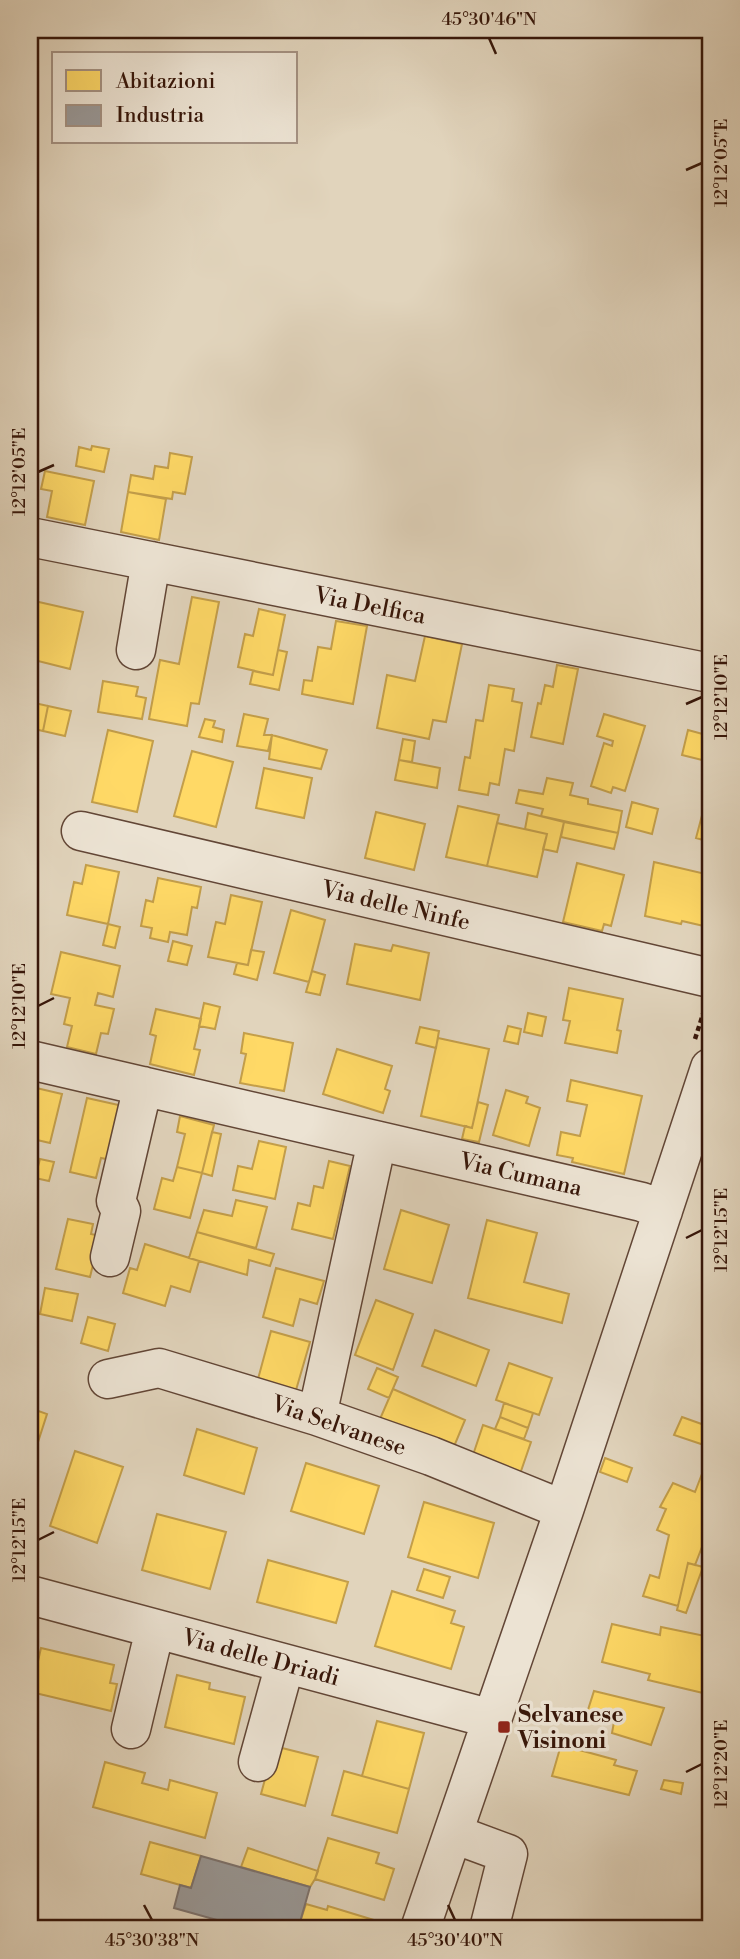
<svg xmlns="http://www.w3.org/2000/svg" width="740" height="1959" font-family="'Libre Bodoni',serif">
<rect width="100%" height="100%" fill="#e1d4bc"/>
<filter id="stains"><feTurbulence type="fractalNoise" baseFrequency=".00286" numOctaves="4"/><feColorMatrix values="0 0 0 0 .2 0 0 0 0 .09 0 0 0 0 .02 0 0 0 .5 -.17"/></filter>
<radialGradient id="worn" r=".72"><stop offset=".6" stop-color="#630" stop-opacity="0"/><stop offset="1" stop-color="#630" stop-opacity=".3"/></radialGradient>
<path fill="#ffd966" stroke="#c39e4a" stroke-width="2" d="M92 446 109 449 104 472 76 466 79 447 91 450Z
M170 453 192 457 185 494 173 492 172 499 128 492 131 475 153 479 155 466 168 468Z
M45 471 94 481 85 525 47 517 52 491 41 489Z
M128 492 166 499 159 540 121 532Z
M192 597 219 602 199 704 191 703 187 726 149 719 160 660 179 664Z
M30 600 83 612 70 669 30 659Z
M259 609 285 615 273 675 238 667 245 634 253 636Z
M336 621 367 626 353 704 302 694 304 680 312 681 318 647 331 649Z
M425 636 462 644 446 722 433 720 429 739 377 728 387 675 415 681Z
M278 650 287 652 279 690 250 684 253 671 273 675Z
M557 665 578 669 563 744 531 737 538 703 541 704 545 685 553 687Z
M103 681 138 687 136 696 146 698 142 719 98 712Z
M489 685 514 689 512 701 522 703 514 751 505 749 499 785 490 783 488 795 459 790 465 757 470 758 476 720 483 721Z
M30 702 48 706 43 731 30 728Z
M48 706 71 711 65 736 43 731Z
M244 714 268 719 264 735H272L268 751 237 746Z
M604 714 645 726 625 791 613 787 611 793 591 786 604 743 612 746 613 741 597 736Z
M205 719 215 721 213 727 224 730 222 742 199 737Z
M108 730 153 741 137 812 92 802Z
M688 730 710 736V762L682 755Z
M272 735 327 750 321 769 269 759Z
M403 739 415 741 412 762 399 760Z
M192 751 233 762 216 827 174 816Z
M399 760 440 768 437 788 395 780Z
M264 768 312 778 304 818 256 808Z
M547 778 573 783 570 795 588 799V804L622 811 618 833 541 816 543 809 516 803 519 790 543 794Z
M710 785V842L696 838Z
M632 802 658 809 652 834 626 827Z
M458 806 499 815 487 866 446 857Z
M376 812 425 824 414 870 365 858Z
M528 813 564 822 557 852 543 849 547 834 525 829Z
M564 822 618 833 614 849 561 837Z
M497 823 547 834 537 877 487 866Z
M654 862 710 875 708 927 682 921 681 924 645 916Z
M577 863 624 875 611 926 604 924 602 931 563 922Z
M86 865 119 872 108 924 67 915 74 882 82 884Z
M158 878 201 887 197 908 192 907 187 935 170 932 168 942 150 938 152 928 141 926 146 900 153 902Z
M231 895 262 902 248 965 208 957 216 922 225 924Z
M291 910 325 920 309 982 274 973Z
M108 924 120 927 115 948 103 945Z
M173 941 192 946 187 965 168 961Z
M355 944 391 951 393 945 429 953 420 1000 347 984Z
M251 950 264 952 257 980 234 974 237 963 248 965Z
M61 952 120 966 113 997 98 993 95 1005 114 1009 108 1034 101 1033 96 1054 67 1047 72 1026 64 1024 70 998 51 994Z
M312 971 325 975 320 995 306 992Z
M569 988 623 999 617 1030 621 1031 617 1053 565 1043 570 1021 563 1020Z
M204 1003 220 1007 215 1029 199 1026Z
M156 1009 201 1019 194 1049 200 1050 194 1075 150 1064 156 1036 150 1034Z
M528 1013 546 1017 542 1036 524 1032Z
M508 1026 521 1029 518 1044 504 1041Z
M420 1027 439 1031 436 1048 416 1043Z
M244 1033 293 1043 284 1091 240 1083 246 1054 241 1053Z
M438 1038 489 1049 472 1128 421 1116Z
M337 1049 392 1066 385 1089 390 1091 383 1113 323 1094Z
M571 1080 642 1096 624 1174 572 1162 573 1158 557 1155 561 1132 580 1136 587 1105 567 1101Z
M32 1087 62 1094 50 1143 37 1140 32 1162 30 1098Z
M506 1090 528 1097 526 1103 540 1108 529 1146 493 1135Z
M87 1098 123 1106 111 1160 101 1158 96 1178 70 1172Z
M478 1102 488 1105 479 1142 462 1139 465 1126 472 1128Z
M180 1116 214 1125 202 1173 177 1167 185 1134 177 1132Z
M212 1132 221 1134 212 1176 202 1173Z
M259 1141 286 1147 275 1199 233 1190 238 1166 252 1169Z
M40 1159 54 1162 49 1181 35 1178Z
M329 1161 350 1166 333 1239 292 1229 298 1203 310 1206 314 1186 323 1188Z
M177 1167 202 1173 190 1218 154 1209 162 1178 173 1181Z
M236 1200 267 1207 256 1248 197 1232 204 1210 232 1216Z
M401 1210 449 1225 432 1283 384 1269Z
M68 1219 93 1224 91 1234 100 1236 90 1277 56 1269Z
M487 1220 537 1233 524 1282 569 1294 562 1323 468 1298Z
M197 1232 274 1254 270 1266 249 1260 247 1275 189 1258Z
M145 1244 199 1261 190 1292 171 1286 165 1306 123 1293 130 1268 137 1270Z
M276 1268 324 1281 317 1304 300 1299 293 1326 263 1317Z
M45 1288 78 1294 72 1321 40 1314Z
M376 1300 413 1314 393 1370 355 1355Z
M88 1317 115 1324 108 1351 81 1343Z
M435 1330 489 1350 476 1386 422 1366Z
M271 1331 310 1342 296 1390 258 1379Z
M509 1363 552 1378 539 1415 496 1400Z
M377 1368 398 1377 389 1398 368 1389Z
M393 1389 465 1420 453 1449 380 1419Z
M504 1403 533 1413 528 1428 500 1417Z
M30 1408 47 1414 30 1467Z
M500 1417 528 1428 524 1439 495 1429Z
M682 1417 710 1427V1447L674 1435Z
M483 1425 531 1442 520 1474 472 1458Z
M197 1429 257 1448 244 1494 184 1475Z
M75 1451 123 1467 97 1543 50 1526Z
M710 1453V1526L695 1565 688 1563 678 1606 643 1596 650 1575 659 1578 669 1535 657 1530 666 1509 660 1507 673 1483 695 1492Z
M605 1458 632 1468 627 1482 600 1472Z
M306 1463 379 1486 364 1534 291 1511Z
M424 1502 494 1523 478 1578 408 1557Z
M157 1514 226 1532 210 1589 142 1570Z
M268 1560 348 1582 336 1623 257 1602Z
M688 1563 703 1567 686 1613 677 1610Z
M424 1569 450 1577 443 1598 417 1590Z
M392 1591 455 1611 451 1623 464 1627 451 1669 375 1646Z
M612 1624 660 1635 661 1627 710 1637V1665L703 1693 648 1680 650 1674 602 1662Z
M41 1648 114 1665 110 1683 117 1684 111 1711 31 1692Z
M177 1675 210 1683 209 1689 245 1697 234 1744 165 1727Z
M594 1691 664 1708 651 1745 612 1733 614 1722 586 1716Z
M377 1721 424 1733 409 1789 362 1776Z
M561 1745 616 1760 614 1765 637 1771 629 1795 552 1776Z
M274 1746 318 1757 305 1806 261 1794Z
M105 1762 145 1773 142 1783 168 1790 170 1780 217 1793 205 1838 93 1807Z
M344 1771 409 1789 397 1833 332 1815Z
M664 1780 683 1783 681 1794 661 1789Z
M328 1838 379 1853 376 1863 394 1869 384 1900 315 1879Z
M150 1842 201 1856 191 1888 141 1874Z
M248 1848 318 1871 315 1879 310 1887 241 1867Z
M306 1904 327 1910 328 1906 377 1921 374 1929H312L299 1925Z"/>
<path fill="#999" stroke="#7c726e" stroke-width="2" d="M201 1856 310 1887 298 1929H249L174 1908 180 1885 191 1888Z"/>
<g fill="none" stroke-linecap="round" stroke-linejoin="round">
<defs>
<path id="minor" d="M30 537 710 673
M136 650 151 561
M81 831 710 978
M30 1060 642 1202 663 1211
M110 1257 121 1211 116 1201 143 1086
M108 1379 159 1368 317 1416 431 1456 564 1510
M317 1416 377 1141
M30 1595 492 1719
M131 1729 155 1629
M258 1762 285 1664
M454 1834 508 1854 489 1929
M420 1929 564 1510 710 1068"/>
</defs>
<use href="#minor" stroke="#624636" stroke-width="41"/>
<path stroke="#371609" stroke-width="4.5" stroke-dasharray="5 3.5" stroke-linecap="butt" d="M695 1039 704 1011"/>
<use href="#minor" stroke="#ece3d3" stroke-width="38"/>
</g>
<path fill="none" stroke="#371609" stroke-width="2.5" d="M489 38 496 54M686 170 702 163M38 472 54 465M686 704 702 697M38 1006 54 998M686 1238 702 1230M38 1540 54 1532M686 1772 702 1764M144 1905 152 1920M448 1905 455 1920"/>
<rect fill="#8f2418" stroke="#ece3d3" stroke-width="2.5" x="497" y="1720" width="14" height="14" rx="3.5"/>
<g text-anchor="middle" stroke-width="7" stroke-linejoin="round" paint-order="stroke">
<g font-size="23" fill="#371609" stroke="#ece3d3">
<text transform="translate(370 605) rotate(11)" y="8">Via Delfica</text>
<text transform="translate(396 905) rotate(13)" y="8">Via delle Ninfe</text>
<text transform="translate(521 1174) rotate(13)" y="8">Via Cumana</text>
<text transform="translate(339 1425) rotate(19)" y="8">Via Selvanese</text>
<text transform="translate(261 1657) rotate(15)" y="8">Via delle Driadi</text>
</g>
<g font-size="23" font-weight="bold" fill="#371609" stroke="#ece3d3" text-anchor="start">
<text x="518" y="1722">Selvanese<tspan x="518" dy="26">Visinoni</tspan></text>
</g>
</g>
<rect width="740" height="1959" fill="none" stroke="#e1d4bc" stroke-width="77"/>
<rect x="52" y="52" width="245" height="91" fill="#ece3d3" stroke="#a49182" stroke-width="2"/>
<rect x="66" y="70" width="35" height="21" fill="#ffd966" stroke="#a49182" stroke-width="2"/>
<text x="116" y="88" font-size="21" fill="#371609">Abitazioni</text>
<rect x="66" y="105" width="35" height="21" fill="#999999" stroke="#a49182" stroke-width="2"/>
<text x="116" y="122" font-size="21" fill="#371609">Industria</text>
<rect x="38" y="38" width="664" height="1882" fill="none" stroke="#371609" stroke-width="2.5"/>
<g font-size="18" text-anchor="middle" fill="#371609">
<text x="489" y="25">45°30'46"N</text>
<text transform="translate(721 163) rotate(-90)" y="6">12°12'05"E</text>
<text transform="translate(19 472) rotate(-90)" y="6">12°12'05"E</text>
<text transform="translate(721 697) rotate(-90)" y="6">12°12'10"E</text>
<text transform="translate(19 1006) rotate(-90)" y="6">12°12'10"E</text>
<text transform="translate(721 1230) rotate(-90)" y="6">12°12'15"E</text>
<text transform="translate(19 1540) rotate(-90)" y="6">12°12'15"E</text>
<text transform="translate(721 1764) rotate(-90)" y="6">12°12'20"E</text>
<text x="152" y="1946">45°30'38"N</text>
<text x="455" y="1946">45°30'40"N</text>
</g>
<rect width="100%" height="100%" filter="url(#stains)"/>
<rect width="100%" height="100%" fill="url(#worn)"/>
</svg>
